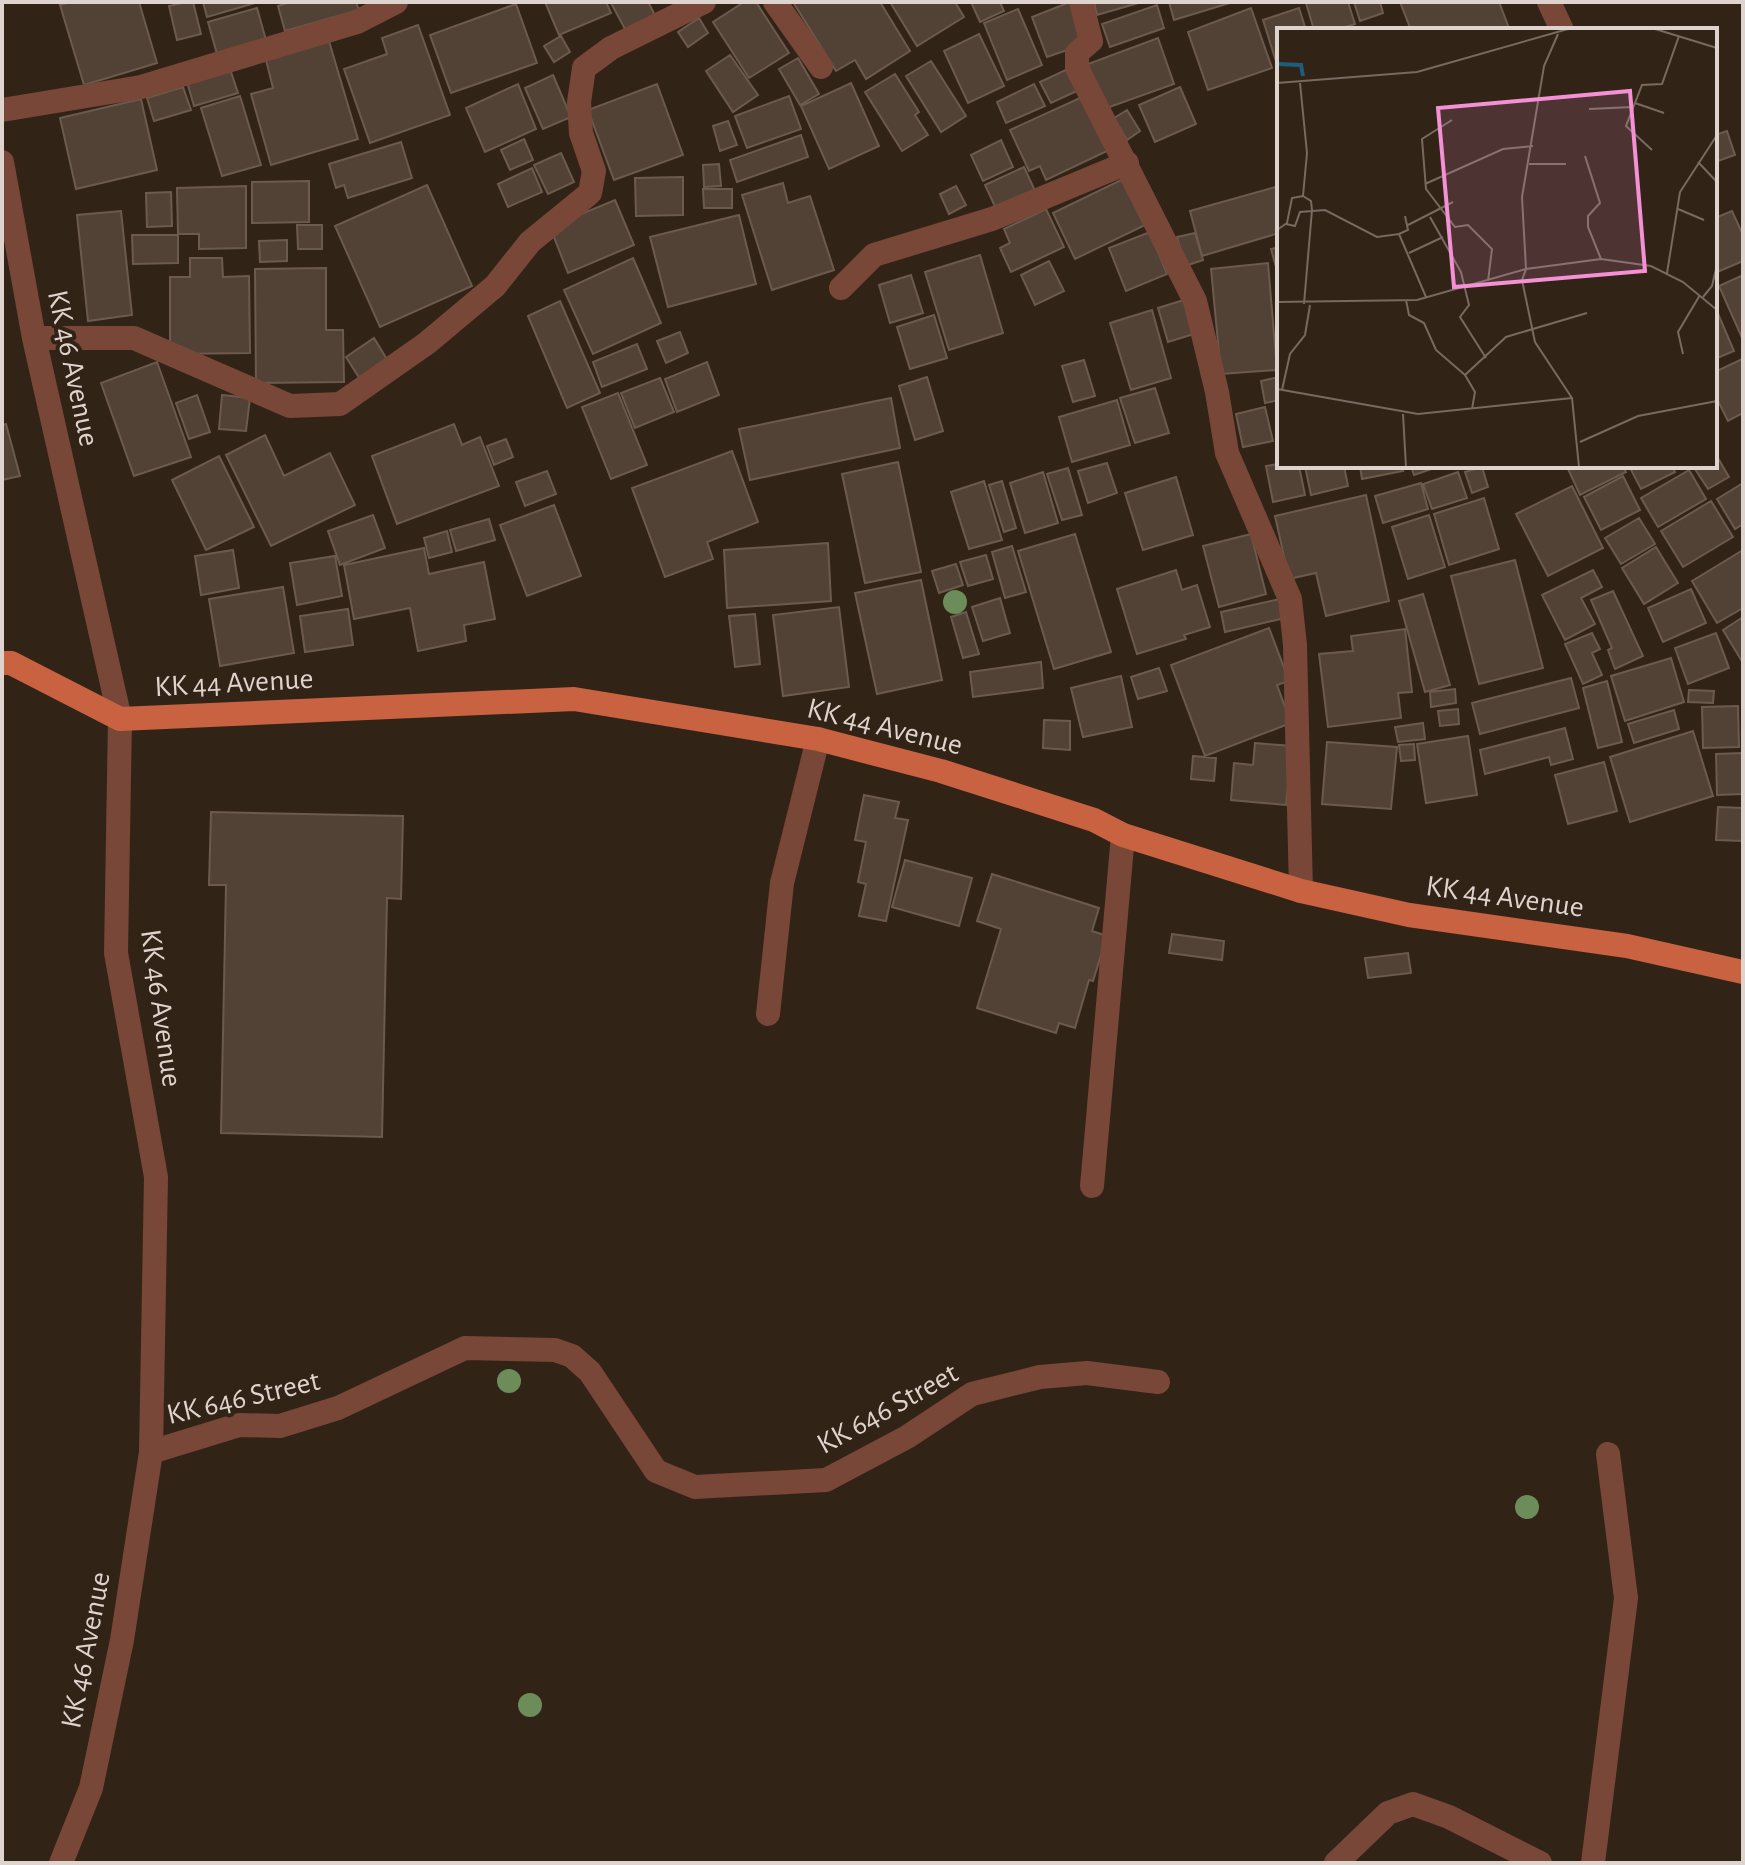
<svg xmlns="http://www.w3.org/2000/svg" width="1745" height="1865" font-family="'Alegreya Sans',sans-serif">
<rect width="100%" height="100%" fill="#322317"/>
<path fill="#524135" stroke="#6c5a4d" stroke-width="2" d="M71 2H139L157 63 84 85 60 5Z
M187 2H193L201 34 177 40 169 6Z
M203 2H255V3L207 17Z
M356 2 359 10 285 31 278 6 291 2Z
M545 2H606L611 13 559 35Z
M648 2 655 15 626 31 611 3Z
M744 2H756L789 53 749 78 713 22Z
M793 2H880L910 51 866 79 855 60 836 71Z
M890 2H955L964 17 917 46Z
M971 2H1000L1004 11 980 22Z
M1070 2 1085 44 1047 57 1032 17Z
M1094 2H1142L1097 15Z
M1169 2H1233L1174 20Z
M1348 2 1355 24 1336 30H1314L1306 3Z
M1354 2H1380L1383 13 1360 21Z
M1400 2H1499L1509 28 1411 30Z
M516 4 537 63 451 93 430 35Z
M1157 5 1164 28 1110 47 1102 24Z
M257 8 266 40 217 54 208 22Z
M1251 8 1272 68 1208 90 1188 32Z
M1299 8 1306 30H1279V71L1263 20Z
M1018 9 1042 65 1007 80 984 23Z
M699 18 708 33 688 47 678 32Z
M418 25 450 115 370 143 344 69 387 54 382 38Z
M979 34 1004 86 968 103 944 51Z
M561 36 570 52 554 62 544 46Z
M1158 38 1174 84 1104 109 1088 64Z
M329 41 358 139 271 165 251 94 273 88 266 60Z
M730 55 758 95 733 112 706 71Z
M798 58 819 94 800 105 779 69Z
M931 61 966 116 941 132 906 76Z
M1070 68 1079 90 1051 103 1040 82Z
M230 69 238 93 194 106 187 82Z
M895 74 919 112 915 115 928 135 902 151 865 92Z
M553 75 571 117 543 129 525 88Z
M851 83 879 146 829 169 801 106Z
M518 84 536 129 485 152 466 108Z
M657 84 683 155 614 180 588 110Z
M1034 84 1045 106 1006 123 997 102Z
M183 87 191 110 154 121 147 98Z
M1180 87 1196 124 1155 142 1139 105Z
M240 96 261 165 222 176 201 108Z
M789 96 801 129 747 148 735 116Z
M1082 97 1107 151 1046 180 1040 166 1029 171 1010 130Z
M141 99 157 170 76 189 60 118Z
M1127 110 1140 131 1127 140 1114 118Z
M728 121 737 145 720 151 713 126Z
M1727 131 1735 155 1715 162V135Z
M801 135 808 157 737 182 730 160Z
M524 139 533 160 510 170 501 150Z
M1001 140 1013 167 983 181 971 155Z
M401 142 412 178 348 198 344 185 336 188 329 164Z
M561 153 574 182 548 194 534 165Z
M719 164 721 186 704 187 703 165Z
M1024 167 1037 195 998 213 985 185Z
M532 168 542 192 508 207 498 184Z
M683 177V215L636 216 635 178Z
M1123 179 1145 225 1075 259 1053 213Z
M309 181V222L252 223V182Z
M783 183 788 203 810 196 834 270 772 290 742 195Z
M427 185 472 286 380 327 335 226Z
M246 186V248L199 249V234H178L177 188Z
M956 186 966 205 949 214 940 194Z
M1279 186V233L1202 256 1190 211Z
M703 189H732V208H704Z
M171 192 172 226 147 227 146 193Z
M615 200 634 245 568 273 550 227Z
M1046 209 1064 247 1011 272 1000 248 1010 243 1004 229Z
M121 211 132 315 88 321 77 215Z
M1732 211 1743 235V261L1715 273V218Z
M739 215 756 284 668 307 650 237Z
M297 225H322V249H298Z
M1150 232 1167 274 1126 291 1109 248Z
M1195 233 1203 260 1185 266 1177 237Z
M132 235H178V263L133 264Z
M287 240V261L260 262 259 241Z
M1279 247V278L1271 249Z
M980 255 1003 333 949 350 925 272Z
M190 258H222L223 277 249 276 250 353 170 354V277H190Z
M633 258 661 323 593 354 564 290Z
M1049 261 1064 291 1035 305 1021 275Z
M1268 263 1277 370 1221 374 1211 269Z
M326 268V330H343L344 382 256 383 255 269Z
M911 275 923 313 890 323 879 285Z
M1743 275V340L1719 286Z
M1187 299 1197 333 1168 342 1158 308Z
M560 301 600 393 567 408 528 316Z
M1716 309 1734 351 1715 359V310Z
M1152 310 1171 378 1131 390 1110 323Z
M934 315 947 358 910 369 897 327Z
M680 332 688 353 666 363 657 341Z
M374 338 388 361 360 379 346 357Z
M637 344 647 369 602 387 593 362Z
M1742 359 1743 413 1728 421 1715 395V372Z
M1084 360 1095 396 1073 402 1062 366Z
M157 362 191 457 134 476 101 383Z
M707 362 719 395 677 412 665 379Z
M927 377 943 431 915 440 899 386Z
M1279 377V400L1265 403 1261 381Z
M660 378 674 412 635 428 621 393Z
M1155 388 1169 433 1135 443 1120 398Z
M618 393 647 465 611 479 582 407Z
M197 395 210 432 189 439 176 403Z
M222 395 250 398 246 431 219 429Z
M891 398 900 448 750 480 739 429Z
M1117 400 1130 445 1072 462 1059 417Z
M1265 407 1273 441 1243 447 1236 414Z
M6 424 20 476 2 480V425Z
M454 424 462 445 480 437 499 486 397 524 372 456Z
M265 435 284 476 330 453 355 505 271 546 226 455Z
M506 439 513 457 494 465 487 446Z
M732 451 758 522 707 542 713 559 665 577 632 488Z
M1715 453 1729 477 1708 489 1693 466H1715Z
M219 456 254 527 206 550 172 480Z
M898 462 921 572 865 583 842 474Z
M1107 463 1117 493 1088 503 1078 471Z
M1279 464V466H1299L1305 495 1273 502 1266 466Z
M1305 466H1344L1348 486 1311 495Z
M1360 466H1402L1403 471 1362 479Z
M1411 466H1440L1414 475Z
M1574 466H1623L1626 472 1580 495 1568 469Z
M1629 466H1672L1675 472 1641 489Z
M1482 467 1488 487 1472 493 1465 472Z
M1068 468 1082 515 1062 520 1047 474Z
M1689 470 1706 499 1658 527 1641 498Z
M547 471 556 494 525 506 516 482Z
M1043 472 1058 523 1025 533 1010 483Z
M1458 472 1467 498 1432 509 1423 484Z
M1623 476 1640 510 1601 530 1584 497Z
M1176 477 1193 535 1143 550 1125 493Z
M984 481 1002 540 969 549 951 492Z
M1002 481 1016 528 1004 532 989 485Z
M1421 483 1428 509 1383 523 1375 496Z
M1743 483V524L1735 529 1717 499Z
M1572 486 1603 548 1548 576 1516 514Z
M1366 495 1389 601 1326 616 1316 573 1289 579 1275 516Z
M1484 498 1499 549 1449 565 1434 514Z
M1711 501 1733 537 1683 567 1661 531Z
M554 505 581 576 527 596 500 525Z
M373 515 385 548 340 565 328 531Z
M1429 515 1445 567 1408 579 1392 527Z
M1639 518 1655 544 1621 564 1605 538Z
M489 519 495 540 456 551 450 530Z
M447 531 452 552 429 558 424 538Z
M1075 534 1111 652 1054 669 1018 551Z
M1251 534 1266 594 1219 607 1203 546Z
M828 543 831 601 727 608 724 550Z
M1012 546 1026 592 1005 598 992 552Z
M1656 547 1678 583 1644 604 1622 568Z
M424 548 429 574 484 562 495 619 464 625 466 641 418 651 410 608 354 619 344 565Z
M233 550 239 588 201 595 195 556Z
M1743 550V608L1717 623 1692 581Z
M986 555 993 579 968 586 960 562Z
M335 556 342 596 297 605 290 563Z
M1515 560 1543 668 1479 684 1451 576Z
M956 564 963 585 939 593 932 571Z
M1176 570 1182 590 1197 585 1210 627 1184 635 1186 639 1137 654 1117 589Z
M1593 570 1602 587 1581 598 1595 624 1565 640 1542 595Z
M921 580 942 680 877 694 855 593Z
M283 587 294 653 220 666 209 599Z
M1691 589 1706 623 1663 642 1648 608Z
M1613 591 1643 656 1615 669 1608 650 1612 648 1591 600Z
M1423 594 1450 685 1425 692 1399 601Z
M1000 598 1010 633 983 641 972 607Z
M1280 599 1285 618 1225 632 1221 612Z
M839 607 849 687 783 696 773 615Z
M348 609 353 645 305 652 300 616Z
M966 612 979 654 963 658 951 617Z
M755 614 760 664 735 667 729 616Z
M1743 617V663L1723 630Z
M1269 628 1289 681 1277 685 1291 723 1205 756 1171 665Z
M1405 629 1412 692 1398 693 1401 718 1328 727 1319 654 1353 651 1351 636Z
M1592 633 1600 649 1592 653 1602 675 1583 684 1565 644Z
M1716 633 1729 668 1688 684 1675 648Z
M1671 658 1684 702 1625 721 1611 676Z
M1041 662 1043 688 973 697 970 672Z
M1159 668 1167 691 1138 699 1131 677Z
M1121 676 1132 727 1083 737 1071 688Z
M1571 678 1579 708 1480 734 1472 703Z
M1607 681 1622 742 1598 748 1583 688Z
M1455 689 1456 703 1431 707 1430 692Z
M1689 690 1714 691 1713 703 1688 702Z
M1738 706 1739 747 1703 748 1702 707Z
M1458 709 1459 724 1440 726 1438 711Z
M1674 710 1679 729 1634 743 1628 724Z
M1044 720 1070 721V750L1043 748Z
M1423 723 1425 739 1398 742 1395 727Z
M1565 728 1573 759 1551 765 1549 757 1485 774 1480 750Z
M1693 731 1713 796 1630 822 1610 757Z
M1468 736 1477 795 1426 803 1417 744Z
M1327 742 1397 747 1391 809 1322 804Z
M1255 743 1292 746 1286 805 1231 800 1234 763 1253 765Z
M1414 744 1415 760 1401 761 1399 745Z
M1742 753 1743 794 1717 795 1716 754Z
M1193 756 1216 758 1214 781 1191 779Z
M1604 762 1617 811 1568 824 1555 775Z
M864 795 899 802 895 818 908 820 886 921 859 916 866 884 858 882 866 842 855 840Z
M1718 807 1743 808V841L1716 840Z
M211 812 403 816 401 899 387 898 382 1137 221 1133 226 885H209Z
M905 860 972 878 959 926 892 907Z
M992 874 1099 908 1092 931 1107 936 1093 981 1089 980 1075 1028 1059 1023 1056 1033 977 1008 1001 929 977 921Z
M1172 934 1224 941 1222 960 1169 953Z
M1408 953 1411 973 1368 978 1365 958Z"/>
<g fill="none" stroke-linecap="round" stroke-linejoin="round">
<path stroke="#784737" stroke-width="24" d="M775 2 821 67
M1081 2 1091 41 1077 53V68L1195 301 1217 392 1227 453 1290 599 1295 645 1301 891
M1549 2 1562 30
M2 110 141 87 357 22 396 2
M2 162 34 338 120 719 116 953 156 1177 151 1452 122 1640 91 1788 61 1863
M841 288 874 255 992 219 1127 163
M34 338H134L290 406 340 404 427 343 495 286 530 242 590 193 594 171 581 133 579 102 584 68 611 48 704 2
M768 1014 782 883 818 739
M1092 1186 1123 835
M151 1452 239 1425 280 1426 338 1408 465 1348 555 1350 572 1356 590 1372 656 1471 695 1487 826 1480 907 1437 972 1394 1040 1377 1087 1373 1158 1382
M1336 1863 1388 1813 1413 1804 1449 1817 1540 1863
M1593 1863 1626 1598 1608 1454"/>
<path stroke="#c86240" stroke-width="24" d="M2 663H11L120 719 574 699 818 739 941 771 1094 820 1123 835 1301 891 1409 915 1627 946 1743 972"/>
</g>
<g fill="#6c8d5a">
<circle cx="955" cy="602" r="12"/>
<circle cx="509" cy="1381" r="12"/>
<circle cx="1527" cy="1507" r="12"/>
<circle cx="530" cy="1705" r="12"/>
</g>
<g text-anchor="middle" stroke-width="8" stroke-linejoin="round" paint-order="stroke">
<g font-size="30" fill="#dfd4cd" stroke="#322317">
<text transform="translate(74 368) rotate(78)" y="10">KK 46 Avenue</text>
<text transform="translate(234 682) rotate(-3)" y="10">KK 44 Avenue</text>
<text transform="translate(885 726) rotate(14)" y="10">KK 44 Avenue</text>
<text transform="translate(1505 896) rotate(8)" y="10">KK 44 Avenue</text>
<text transform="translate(162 1008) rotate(82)" y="10">KK 46 Avenue</text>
<text transform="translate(243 1397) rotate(-13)" y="10">KK 646 Street</text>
<text transform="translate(887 1408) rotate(-29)" y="10">KK 646 Street</text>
<text transform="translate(85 1650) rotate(-79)" y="10">KK 46 Avenue</text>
</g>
</g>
<g transform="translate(1277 28)">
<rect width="440" height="440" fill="#322317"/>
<path fill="none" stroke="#1f5d7e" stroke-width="4" d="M0 36 24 37 26 48"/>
<path fill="none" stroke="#776a60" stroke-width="2" d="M378 1 440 20M281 6 267 38 245 169 249 241 245 252 258 314 295 370 302 439M0 55 140 44 291 1M23 55 30 125 26 168M358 75 387 85M312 81 356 79M175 92 145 111 149 161 178 199 191 197 215 221 211 253M375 122 349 98 365 57 385 56 402 8M308 128 323 175 311 188V199L324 231M421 134 440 154M252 136H289M148 156 226 121 256 118M26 168 34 173 35 182 27 276M401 181 427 192M153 189 184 244 192 277 183 289 209 330M9 196 18 198 23 184 48 182 100 209 122 206 149 269M131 197 176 174M0 202 10 195 15 170 26 168M122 206 131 202 128 188M132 225 166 209M390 245 403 164 440 107M426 269 435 258 440 237M129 272 132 287 147 295 159 322 188 347M0 274 140 272 249 241 324 231 374 238 406 254 440 282M406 326 401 304 423 267M0 361 141 386 295 370M5 362 13 326 28 307 33 277M195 381 198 364 188 347 229 309 310 285M126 386 129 439M303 414 361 388 440 373"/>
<path fill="#f491d4" fill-opacity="0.15" stroke="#f491d4" stroke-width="4" d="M353 63 368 243 177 259 161 80Z"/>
<rect width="440" height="440" fill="none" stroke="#dfd4cd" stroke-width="4"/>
</g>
<rect width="1745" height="1865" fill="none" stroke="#dfd4cd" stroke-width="8"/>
</svg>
